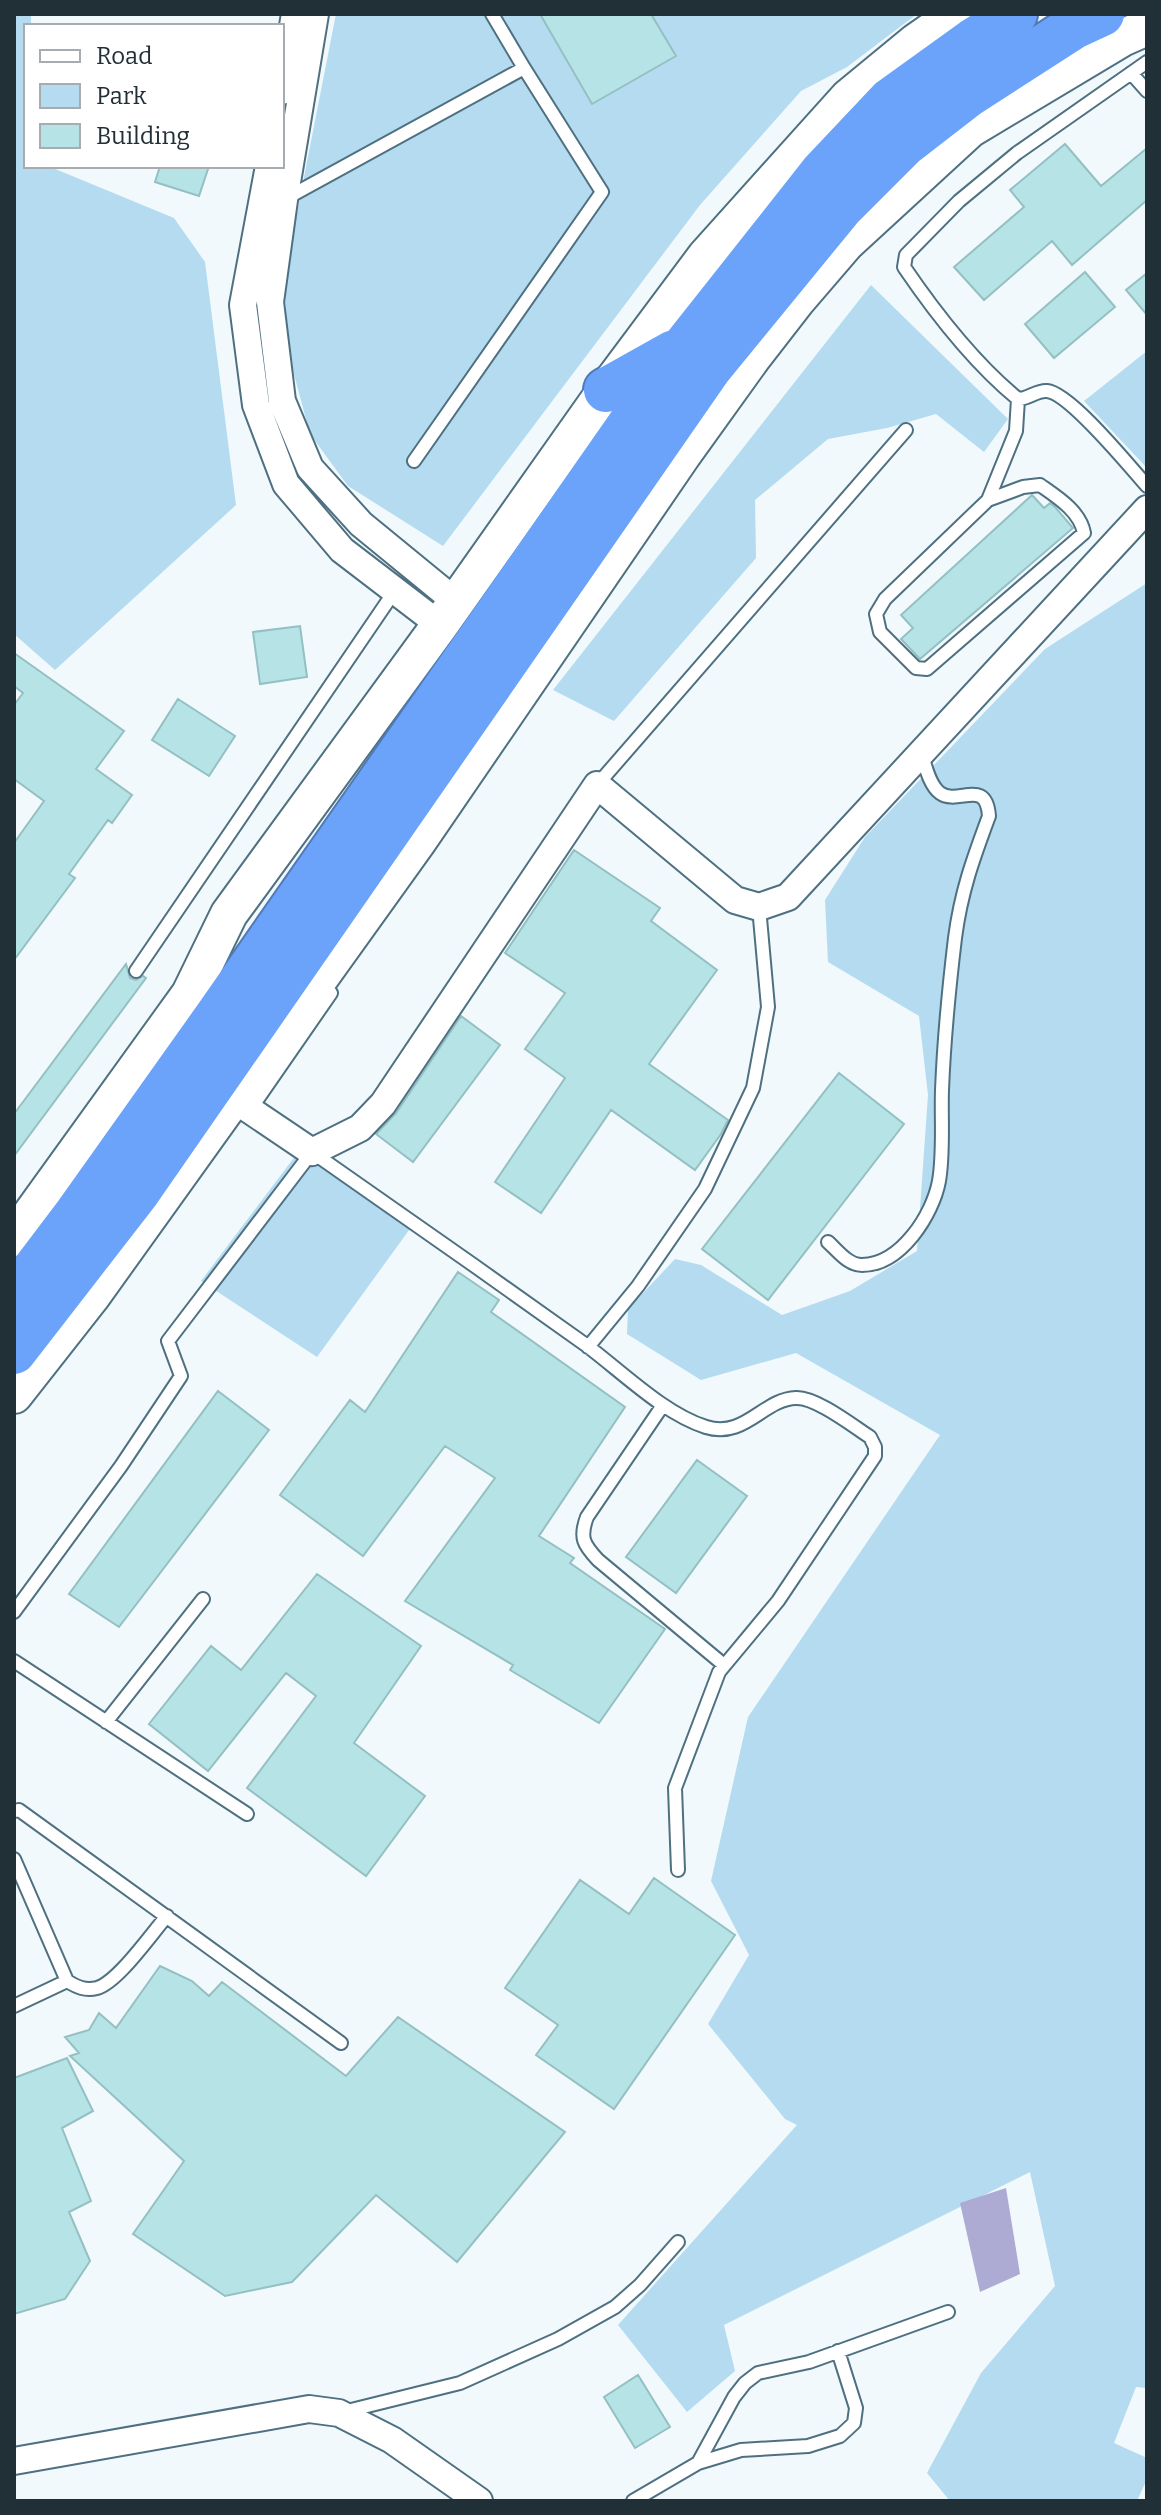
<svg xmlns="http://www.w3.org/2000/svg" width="1161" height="2515" font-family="Bitter,serif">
<rect width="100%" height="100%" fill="#f1f9fc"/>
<path fill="#b4dbf0" d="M14 14H31V26H26V166H48L174 218 205 262 236 505 55 670 14 634Z
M336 14H917L847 67 801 91 700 205 443 546 348 486 310 434 288 352 284 279Z
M871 285 1008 419 984 452 936 414 887 428 828 439 755 500 756 558 614 721 553 690Z
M1147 351V468L1084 401Z
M1147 583V2388L1136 2387 1114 2443 1147 2458V2479L1137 2501H950L927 2473 981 2373 1055 2286 1030 2172 724 2325 735 2371 687 2412 618 2325 797 2125 785 2119 708 2024 749 1955 711 1881 748 1717 940 1435 796 1353 701 1380 627 1334 628 1309 675 1259 701 1265 782 1315 850 1291 917 1251 928 1095 919 1016 828 962 825 900 865 837 1045 649Z
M299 1151 412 1226 317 1357 201 1281Z"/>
<path fill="#adabd3" d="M1006 2188 1020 2274 980 2292 960 2203Z"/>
<path fill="#b6e3e6" stroke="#94c0c3" stroke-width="2" d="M540 14H651L676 56 592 104Z
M1065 144 1101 186 1147 148V200L1072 265 1052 241 984 300 954 267 1024 207 1010 190Z
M160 166H209L199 196 155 182Z
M1085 272 1115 307 1054 358 1025 324Z
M1147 273V315L1126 290Z
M1032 495 1044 508 1050 503 1055 507 1073 528 920 659 901 639 913 628 901 615Z
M300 626 307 677 260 684 253 632Z
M14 653 124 731 96 769 132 795 112 823 108 820 69 874 75 878 14 960V843L44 801 14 779V705L23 693 14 686Z
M178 699 235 736 209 776 152 740Z
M574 850 660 908 651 921 717 970 649 1064 728 1120 721 1134 695 1170 611 1110 541 1213 495 1182 565 1078 525 1049 565 993 505 953Z
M126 964 130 978 136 980 143 976 146 978 14 1156V1114Z
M461 1016 500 1045 413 1162 376 1134 396 1113Z
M839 1073 904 1124 768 1300 702 1249Z
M458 1272 499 1300 491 1312 625 1407 539 1536 574 1558 570 1563 665 1629 599 1723 510 1670 513 1665 405 1601 495 1478 445 1446 363 1556 280 1495 350 1400 365 1412Z
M218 1391 269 1430 119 1627 69 1594Z
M697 1460 747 1496 676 1593 626 1557Z
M317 1574 421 1646 354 1743 425 1796 366 1876 247 1788 316 1696 286 1673 208 1771 149 1724 211 1646 241 1670Z
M654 1878 735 1935 614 2109 536 2055 558 2025 505 1988 580 1880 629 1914Z
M160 1966 192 1981 209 1996 222 1982 346 2076 398 2017 565 2132 457 2262 376 2195 292 2282 225 2296 133 2234 184 2161 70 2056 79 2053 65 2037 89 2030 99 2013 116 2028Z
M67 2058 93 2111 62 2128 91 2201 69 2212 90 2261 65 2299 14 2314V2078Z
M638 2375 670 2427 635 2448 604 2397Z"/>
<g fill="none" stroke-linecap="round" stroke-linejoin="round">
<defs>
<path id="lane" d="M1131 73 1147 91
M285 199 524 68 492 14
M1018 399C974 363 936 314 904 267L906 255 959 201 1017 153 1147 62
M1018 399C1028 399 1037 390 1047 391 1070 393 1130 467 1147 486
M414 461 602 192 524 68
M988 500 1023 487 1040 485C1057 497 1080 511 1084 533L927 669 916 668 880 632 876 614 885 599 988 500 1016 431 1018 399
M597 785 906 430
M136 971 394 592
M248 1113 331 993
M828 1242C838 1251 848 1265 862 1265 901 1265 933 1214 939 1181 944 1152 941 1119 942 1090 944 1039 949 988 955 938 961 892 973 859 989 816 986 777 958 806 940 793 929 785 925 764 921 752
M588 1347 638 1286 705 1189 753 1088 768 1007 759 907
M663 1405 587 1517C579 1538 584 1545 598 1560L724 1665
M14 1612 121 1466 181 1376 168 1341 312 1152C404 1216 495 1280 586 1345 621 1371 664 1414 706 1427 745 1439 763 1399 796 1398 816 1397 853 1426 870 1437L875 1447V1456L778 1601 719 1672 675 1788 678 1870
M14 1661 247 1814
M106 1722 203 1599
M14 1811 19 1810 341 2043
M14 1859 67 1981 14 2006
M67 1981C77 1987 85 1991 97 1988 118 1982 151 1934 167 1916
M343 2412 460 2383 558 2339 615 2307 640 2285 678 2242
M698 2463 734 2397 745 2383 758 2373 809 2362 948 2312
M633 2501 698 2463 741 2450 808 2446 840 2436 854 2423 856 2408 838 2351"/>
<path id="street" d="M315 14 284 200 270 302 282 401 310 468 361 524 455 601
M282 91 295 14
M269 166 243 305 256 405 286 484 342 550 440 625
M232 1098 312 1152 360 1128 383 1104 597 785 735 900 759 907 788 897 1147 509
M14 2461 309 2409 339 2413 392 2440 479 2501"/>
<path id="secondary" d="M14 1238 190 994 229 914 440 625 606 390 706 256 848 98 916 42 956 14
M14 1395 91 1297 418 841 683 454 752 358 797 300 846 243 970 129 1122 38 1147 27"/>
<path id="highway" d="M606 390 674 352
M14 1296 76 1214 216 1017 680 352 823 171 890 100 972 41 1015 14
M14 1352 138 1192 710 368 841 208 905 144 967 96 1074 27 1102 14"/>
</defs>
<use href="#lane" stroke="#4e7081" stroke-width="16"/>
<use href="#street" stroke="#4e7081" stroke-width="30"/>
<use href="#secondary" stroke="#4e7081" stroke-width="40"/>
<use href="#highway" stroke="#507ab5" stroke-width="48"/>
<use href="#lane" stroke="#fff" stroke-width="12"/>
<use href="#street" stroke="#fff" stroke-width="26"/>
<use href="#secondary" stroke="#fff" stroke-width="36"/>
<use href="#highway" stroke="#6aa3f9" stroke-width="44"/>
</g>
<rect width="1161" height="2515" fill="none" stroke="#212f36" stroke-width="32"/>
<rect x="24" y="24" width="260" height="144" fill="#ffffff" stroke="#a6acaf" stroke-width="2"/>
<rect x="40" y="50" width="40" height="12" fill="#ffffff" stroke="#a6acaf" stroke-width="2"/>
<text x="96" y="64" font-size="24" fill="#212f36">Road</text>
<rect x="40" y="84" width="40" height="24" fill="#b4dbf0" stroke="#a6acaf" stroke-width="2"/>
<text x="96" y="104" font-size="24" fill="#212f36">Park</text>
<rect x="40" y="124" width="40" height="24" fill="#b6e3e6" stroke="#a6acaf" stroke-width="2"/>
<text x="96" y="144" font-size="24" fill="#212f36">Building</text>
</svg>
